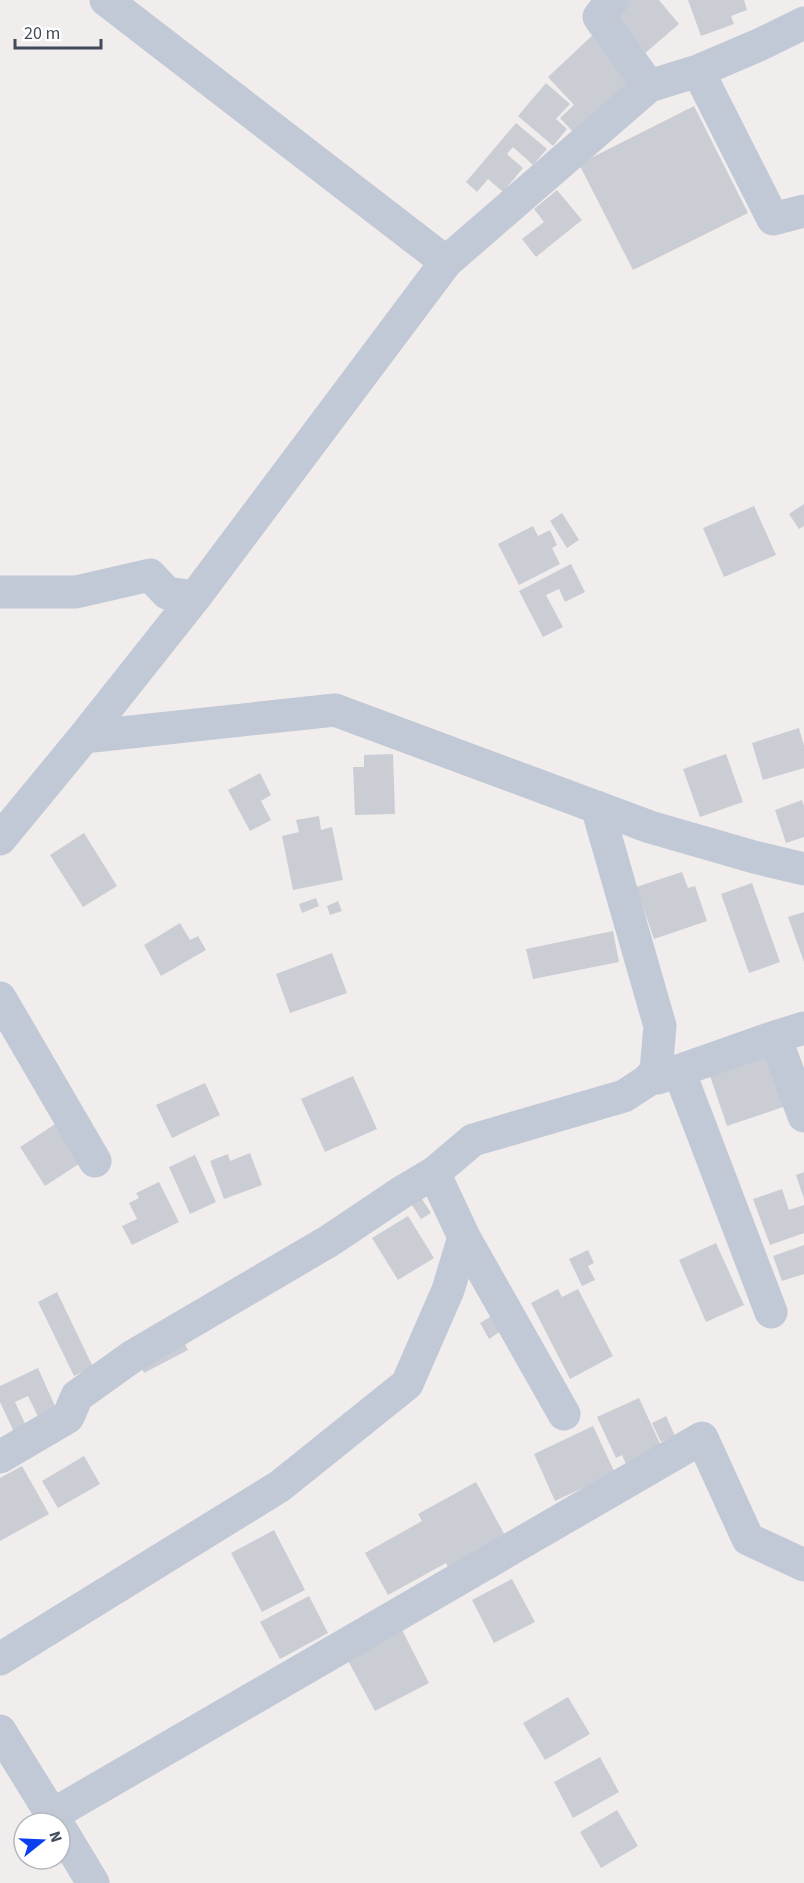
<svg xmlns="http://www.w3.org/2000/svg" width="804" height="1883" font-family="'Source Sans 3',sans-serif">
<rect width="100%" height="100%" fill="#f0edec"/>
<path fill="#cbcdd5" d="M622 0H659L679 24 643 55 607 13Z
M688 0H744L747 10 731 16 734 24 701 36Z
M597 31 638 76 575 134 560 118 574 105 548 77Z
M546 83 570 104 556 119 567 129 553 146 518 116Z
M694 106 748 213 633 270 579 164Z
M516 123 547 149 533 165 513 147 507 154 523 168 503 192 488 179 477 192 466 182Z
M557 190 582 220 536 257 522 239 544 222 534 209Z
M804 504V526L799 529 789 514Z
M754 506 776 555 724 577 703 528Z
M562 513 579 540 567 548 550 521Z
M533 526 538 536 550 530 557 545 552 548 560 564 519 585 498 544Z
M571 564 585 592 565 602 559 589 546 595 563 627 543 637 519 591Z
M799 728 804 746V768L763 780 752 743Z
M393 754 395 814 355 815 353 767H364V755Z
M726 754 743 802 700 817 683 769Z
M260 773 271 795 261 801 271 820 250 831 228 790Z
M802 800 804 806V837L786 843 775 810Z
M319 816 321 830 332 827 343 880 293 890 282 836 299 832 296 820Z
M84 833 117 886 83 907 50 855Z
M682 872 688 888 695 886 707 921 654 939 636 887Z
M752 883 780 962 749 973 721 894Z
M316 898 319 906 302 913 299 904Z
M338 901 342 911 330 915 327 906Z
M804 912V962L788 917Z
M180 923 190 940 198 936 206 950 161 976 144 945Z
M613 931 619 962 533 979 526 949Z
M332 953 347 993 290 1013 276 974Z
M768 1053 786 1106 727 1126 709 1073Z
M353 1076 377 1129 325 1152 301 1099Z
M205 1083 220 1115 172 1138 156 1105Z
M60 1121 85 1160 45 1186 20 1147Z
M250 1153 262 1185 224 1199 210 1161 228 1154 230 1161Z
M195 1155 216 1202 190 1214 169 1167Z
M804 1172V1199L796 1175Z
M159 1182 179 1222 132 1245 122 1226 137 1219 129 1203 139 1198 136 1193Z
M782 1189 789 1210 804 1205V1233L770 1245 753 1199Z
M420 1196 431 1213 421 1219 410 1202Z
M408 1216 434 1258 398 1280 372 1238Z
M716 1243 744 1305 706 1322 679 1260Z
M804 1245V1274L782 1281 773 1256Z
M588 1250 594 1263 588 1266 595 1280 582 1286 569 1259Z
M558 1289 562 1297 578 1289 613 1356 570 1379 531 1303Z
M57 1292 93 1367 74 1376 38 1302Z
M495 1314 504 1329 489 1339 480 1323Z
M182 1338 188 1350 144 1373 137 1360Z
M38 1368 58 1413 40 1421 28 1396 15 1402 27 1428 15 1434 0 1402V1386Z
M639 1398 662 1448 626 1464 622 1455 616 1458 597 1417Z
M666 1416 675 1436 661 1442 652 1423Z
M593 1426 615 1473 555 1501 534 1454Z
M84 1456 100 1484 58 1508 42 1481Z
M22 1466 49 1514 0 1541V1478Z
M476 1482 507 1539 450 1571 446 1563 388 1595 365 1553 422 1521 418 1514Z
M274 1530 305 1590 262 1612 231 1553Z
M512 1579 535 1622 494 1643 472 1600Z
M309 1596 328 1633 280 1659 260 1622Z
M400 1626 429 1683 375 1711 345 1655Z
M568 1697 590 1734 545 1760 523 1723Z
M600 1757 619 1792 573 1818 554 1782Z
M617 1810 638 1846 601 1868 580 1832Z"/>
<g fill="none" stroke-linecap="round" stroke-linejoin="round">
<path stroke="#c1c8d6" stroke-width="33" d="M612 0 599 17 649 86
M698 71 773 219 804 211
M446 262 649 86 698 71 759 45 804 23
M0 592H76L150 575 167 593 195 597
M84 737 335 710 650 827 754 857 804 869
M0 839 84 737 195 597 446 262 106 0
M0 998 95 1161
M775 1037 804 1028
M679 1071 771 1312
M658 1078 775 1037 804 1116
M464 1237 564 1414
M0 1457 68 1417 77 1396 133 1356 329 1241 402 1192 434 1173
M0 1659 280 1486 407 1384 448 1290 464 1237 434 1173 473 1140 624 1096 647 1081 656 1071 660 1026 597 807
M0 1731 57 1823
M52 1815 702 1438 748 1539 804 1565
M60 1828 93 1883"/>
</g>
<g transform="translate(42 1841) rotate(72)"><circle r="28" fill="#ffffff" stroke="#b4b7bd" stroke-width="1.5"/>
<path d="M0-4.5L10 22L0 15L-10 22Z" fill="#093fec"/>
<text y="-9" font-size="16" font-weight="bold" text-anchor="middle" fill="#434b5b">N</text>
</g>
<path d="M15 39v9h86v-9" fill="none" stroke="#434b5b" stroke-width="3"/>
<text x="24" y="39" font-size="18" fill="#434b5b" stroke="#ffffff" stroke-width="4.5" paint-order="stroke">20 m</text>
</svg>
